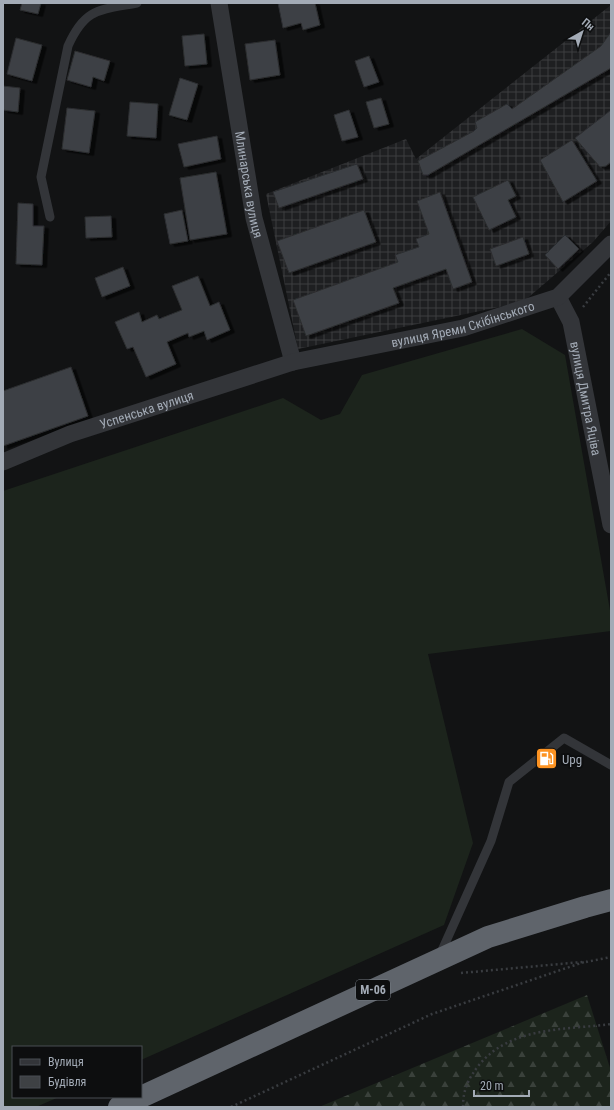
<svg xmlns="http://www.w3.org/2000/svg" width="614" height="1110" font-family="'Roboto Condensed',sans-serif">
<defs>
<pattern id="industrial-grid" width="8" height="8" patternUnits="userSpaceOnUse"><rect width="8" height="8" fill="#1e1f21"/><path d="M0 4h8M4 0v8" fill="none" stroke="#3c3d3f"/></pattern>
<pattern id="forest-firs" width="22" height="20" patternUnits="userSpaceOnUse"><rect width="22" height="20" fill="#1c241c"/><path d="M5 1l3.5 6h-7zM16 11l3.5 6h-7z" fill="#3a413b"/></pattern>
<filter id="shadow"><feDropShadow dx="4.5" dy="2.5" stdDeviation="0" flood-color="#0009"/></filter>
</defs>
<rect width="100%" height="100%" fill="#121314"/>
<path fill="url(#industrial-grid)" d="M611 5V221L593 242 523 302 298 349 266 194 406 139 416 159Z"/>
<path fill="url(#forest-firs)" d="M587 995 611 1071V1107H319Z"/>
<path fill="#1c241c" d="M522 329 565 355 611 616V631L428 654 473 843 444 925 141 1060V1047H13V1097H59L36 1107H3V491L283 398 321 420 340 414 362 375Z"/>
<path fill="#3e4144" stroke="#2c2d30" filter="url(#shadow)" d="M22 3H41L38 14 20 10Z
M278 3H315L320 25 303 30 301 23 283 28Z
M611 32V68L428 175H423L418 161 474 131 477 128 475 122 505 105 507 104 512 109 601 46Z
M204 34 207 64 185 66 182 36Z
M16 38 42 45 32 81 7 74Z
M275 40 280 75 250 80 245 44Z
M75 51 110 61 104 81 93 77 91 87 67 80Z
M369 56 379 82 364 87 355 61Z
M180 78 198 84 187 120 169 115Z
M3 86 20 88 18 112 3 110Z
M381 98 389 124 374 128 366 102Z
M130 102 158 104 156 138 127 136Z
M67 108 95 111 89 153 62 149Z
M349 110 358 137 342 141 334 115Z
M611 110V162L606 166 600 167 575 138Z
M217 136 221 159 184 167 178 144Z
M572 140 597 181 563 202 540 160Z
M357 164 363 179 279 208 273 192Z
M216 172 227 234 190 240 180 178Z
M508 180 516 196 508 200 516 217 489 230 473 197Z
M440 192 472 282 453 289 446 269 393 288 399 303 306 336 293 300 398 262 395 255 419 247 416 239 429 234 417 201Z
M18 203 33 204V226H44L42 265 16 264Z
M182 210 188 241 170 244 164 214Z
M364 210 376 242 289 273 277 241Z
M111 216 112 237 86 238 85 217Z
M565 235 579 249 558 269 545 255Z
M523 237 529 254 496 266 490 249Z
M123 267 130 286 102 297 95 278Z
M198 276 210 306 219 302 230 330 207 340 204 331 189 337 188 333 167 342 176 364 146 377 133 347 127 349 115 322 139 312 142 322 157 315 159 319 182 310 172 286Z
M71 367 88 416 3 446V391Z"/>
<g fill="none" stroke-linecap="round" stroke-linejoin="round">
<path stroke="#393c40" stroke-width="2.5" stroke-dasharray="2 3" stroke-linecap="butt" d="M583 307 611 272
M586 962 611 957
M461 973 582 962
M231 1107 432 1014 587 961
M463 1107C463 1090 468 1079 479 1065 511 1026 566 1030 611 1024"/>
<path stroke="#333539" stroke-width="9" d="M50 217 41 177 68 46C85 8 99 10 137 3
M439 957 491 841 509 782 564 738 611 765"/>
<g stroke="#333539" stroke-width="17">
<path id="s1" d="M219 3 254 218 293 362"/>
<path id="s2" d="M558 297 571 322 611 525"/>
<path id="s3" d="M3 462 70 434 293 362 463 328 558 297 611 244"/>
</g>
<path stroke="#5f646b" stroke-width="22" d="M141 1097 488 937 585 907 611 900
M119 1107 141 1097"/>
</g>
<defs>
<symbol id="fuel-square" viewBox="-11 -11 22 22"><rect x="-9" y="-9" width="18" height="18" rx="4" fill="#fd9322" stroke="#0d0e0f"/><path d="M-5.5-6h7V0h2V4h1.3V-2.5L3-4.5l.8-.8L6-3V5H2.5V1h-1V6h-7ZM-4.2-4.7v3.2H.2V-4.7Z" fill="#fff"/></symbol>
</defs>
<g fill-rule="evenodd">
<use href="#fuel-square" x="534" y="746" width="25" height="25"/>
</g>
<g text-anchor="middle" stroke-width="4" stroke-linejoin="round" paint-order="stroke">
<rect fill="#0d0e0f" stroke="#767c84" stroke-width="1" x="356" y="980" width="34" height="20" rx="3"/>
<g font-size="12" font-weight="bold" fill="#a3abb6">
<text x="373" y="994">М-06</text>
</g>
<g font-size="13" fill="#a3abb6" stroke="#0d0e0f">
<text dy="5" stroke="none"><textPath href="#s1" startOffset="184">Млинарська вулиця</textPath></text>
<text dy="5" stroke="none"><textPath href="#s3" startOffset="481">вулиця Яреми Скібінського</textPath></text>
<text dy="5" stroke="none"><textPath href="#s2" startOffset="106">вулиця Дмитра Яціва</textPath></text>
<text dy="5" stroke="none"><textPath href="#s3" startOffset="153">Успенська вулиця</textPath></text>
</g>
<g font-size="13" fill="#a3abb6" stroke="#0d0e0f" text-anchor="start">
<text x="562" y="764">Upg</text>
</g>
</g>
<rect width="614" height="1110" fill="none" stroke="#a3abb6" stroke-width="8"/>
<rect x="12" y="1046" width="130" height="52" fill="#0d0e0f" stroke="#494d52"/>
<rect x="20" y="1059" width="20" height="6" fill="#333539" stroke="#494d52"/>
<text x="48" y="1066" font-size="12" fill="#a3abb6">Вулиця</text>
<rect x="20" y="1076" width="20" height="12" fill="#3e4144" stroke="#494d52"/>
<text x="48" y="1086" font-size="12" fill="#a3abb6">Будівля</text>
<g transform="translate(582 32) rotate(39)" stroke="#0d0e0f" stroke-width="3" paint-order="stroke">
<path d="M0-3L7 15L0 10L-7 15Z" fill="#a3abb6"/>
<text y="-6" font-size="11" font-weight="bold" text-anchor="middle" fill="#a3abb6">Пн</text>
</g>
<path d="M474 1090v6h55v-6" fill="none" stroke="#a3abb6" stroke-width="2"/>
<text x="480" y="1090" font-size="12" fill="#a3abb6" stroke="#0d0e0f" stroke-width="3" paint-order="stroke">20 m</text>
</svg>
